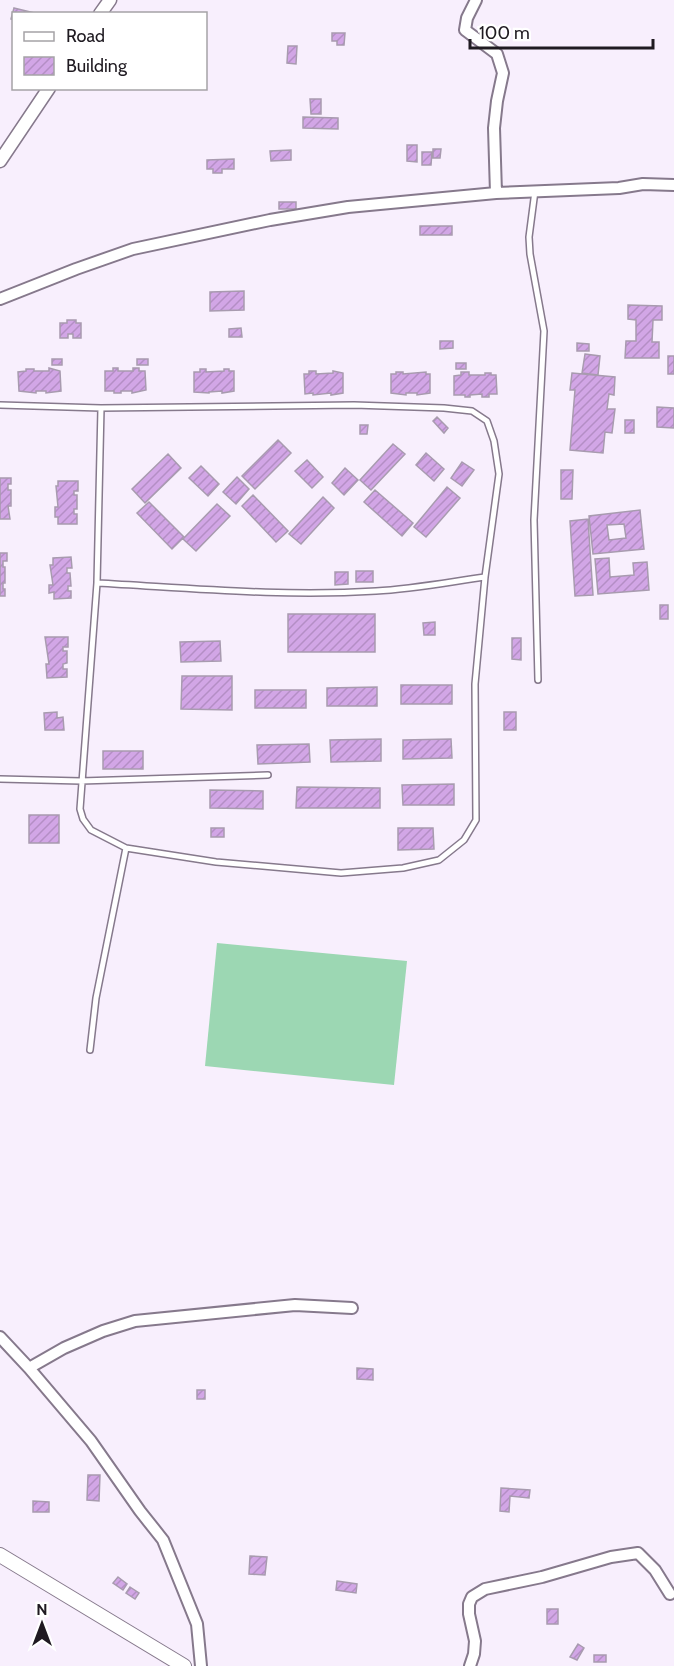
<svg xmlns="http://www.w3.org/2000/svg" width="674" height="1666" font-family="Cabin,sans-serif">
<defs>
<pattern id="building-hatch" width="6" height="6" patternUnits="userSpaceOnUse" patternTransform="scale(1.5)"><rect width="6" height="6" fill="#d2a6e6"/><path d="M-1 1l2-2M0 6l6-6M5 7l2-2" fill="none" stroke="#b48ec5"/></pattern>
</defs>
<rect width="100%" height="100%" fill="#f8effd"/>
<path fill="#9cd7b3" d="M217 943 407 961 394 1085 205 1066Z"/>
<path fill="url(#building-hatch)" stroke="#a89baf" stroke-width="1.5" fill-rule="evenodd" d="M14 8 35 13V14H14V20L11 19Z
M332 33H345L344 45H337V41H332Z
M288 46H297L296 64 287 63Z
M310 99H321V114H311Z
M303 117 338 118V129L303 128Z
M407 145H417V162L407 161Z
M433 149H441L440 158H433Z
M291 150V160L271 161 270 151Z
M422 152H432L431 165H422Z
M234 159V169H222V173H213V169H207V160Z
M279 202H296V209H279Z
M420 226H452V235H420Z
M244 291V310L210 311V292Z
M628 305 662 306V320H653L652 342H659V358H625L626 341H636V320L628 319Z
M67 320H76V323H81V338H73V334H68V338H60V323H67Z
M241 328 242 337H229V329Z
M440 341H453V348L440 349Z
M577 343 589 344V351H577Z
M585 354 600 356 598 375 582 373Z
M668 356H674V374H668Z
M52 359H62V365H52Z
M137 359H148V365H137Z
M456 363H466V369H456Z
M49 368 60 371 61 391 46 393V391H36V393L19 391 18 372 26 371V369H34V371H49Z
M113 368H118V371H133V368H139V371H145L146 390 132 393V391H121V393H114V391H105V371H113Z
M200 369H206V372L224 371V369H229V371H234V391L222 393V391L209 392V393L194 392V372H200Z
M309 371H316V374L333 373V371L343 373V393L331 395V393L313 395V393L305 394 304 374H309Z
M396 372H403V374L426 372V374H430V393L417 395V393H406V395L391 393V374H396Z
M461 372H469V375H485V373H491V375H496L497 394H489V397H482V394L470 395V397H465V395H454V376L461 375Z
M572 373 615 377 614 395 609 394 607 409H615L612 433 605 432 603 453 570 450 575 390H570Z
M657 407 674 408V428L657 427Z
M437 417 448 428 444 433 433 421Z
M625 420H634V433H625Z
M360 425H368L367 434H360Z
M278 440 291 453 255 489 242 476Z
M393 444 405 454 371 490 360 480Z
M426 453 444 469 434 481 416 465Z
M168 454 181 468 145 503 132 489Z
M307 460 323 477 312 488 295 471Z
M462 462 474 470 462 486 451 478Z
M201 466 219 484 208 496 189 478Z
M345 468 358 480 344 495 332 483Z
M561 470H573L572 499H561Z
M237 477 249 489 236 504 223 492Z
M0 478H11V484H8V490H11V506H8L10 519H0Z
M58 481H78V491H74V495H77V509H74V514H77V524H58V517H55V507H58L56 486H58Z
M447 487 460 498 426 537 414 527Z
M375 490 413 523 402 536 364 502Z
M253 495 288 531 276 542 242 506Z
M323 497 334 508 301 544 289 534Z
M149 502 184 537 172 549 137 513Z
M217 504 230 516 196 551 183 539Z
M640 510 644 549 593 554 589 516ZM624 524 626 538 609 540 607 525Z
M588 519 593 595 575 596 570 521Z
M0 553H7V561H3V567H5V583H3V589H5V596H0Z
M71 557 72 568H67V573H70L71 586H68V591H71V598L54 599V592L49 593V585H53L50 565H53V558Z
M609 558 610 577 634 575 633 563 647 562 649 590 598 594 595 559Z
M356 571H373V582H356Z
M335 572H348V584L335 585Z
M660 605H668V619H660Z
M288 614H375V652H288Z
M435 622V635H424L423 623Z
M45 637H68V647H63V651H67V663L63 664V669H67V677L47 678 46 664H49Z
M512 638H521V660L512 659Z
M220 641 221 661 181 662 180 642Z
M182 676H232V710L181 709Z
M401 685H452V704H401Z
M377 687V706H327V688Z
M255 690H306V708H255Z
M57 712V718L63 717 64 730H45L44 713Z
M504 712H516V730H504Z
M381 739V761L331 762 330 740Z
M451 739 452 758 403 759V740Z
M309 744 310 762 258 764 257 745Z
M103 751H143V769H103Z
M454 784V805H403L402 785Z
M297 787 380 788V808H296Z
M210 790 263 791V809L210 808Z
M29 815H59V843H29Z
M211 828H224V837H211Z
M398 828H433L434 849 398 850Z
M357 1368 373 1369V1380L357 1379Z
M197 1390H205V1399H197Z
M88 1475H100L99 1501 87 1500Z
M501 1488 530 1490 529 1498 510 1496 509 1512 500 1511Z
M33 1501 49 1502V1512H33Z
M250 1556 267 1557 265 1575 249 1574Z
M118 1577 127 1584 123 1590 113 1583Z
M337 1581 357 1584 356 1593 336 1590Z
M130 1587 139 1593 135 1599 126 1593Z
M547 1609H558V1624H547Z
M578 1644 584 1648 577 1660 570 1657Z
M594 1655H606V1662H594Z"/>
<g fill="none" stroke-linecap="round" stroke-linejoin="round">
<defs>
<path id="service" d="M535 191 529 237 530 254 544 331 534 520 538 680
M0 405 101 408 354 405 444 408 472 411 487 421 494 441 499 474 485 577 475 684 476 820 464 840 439 860 403 868 341 873 216 862 126 848 91 830 83 819 80 809 97 583 101 408
M97 583C190 588 283 597 376 591 412 589 449 582 485 577
M0 779 81 781 268 775
M90 1050 96 998 126 848"/>
<path id="minor" d="M476 0 467 18 465 30 497 54 503 73 497 101 494 128 496 193
M0 299 76 269 133 249 270 220 348 207 496 193 619 188 643 184 674 185
M0 1337 29 1368 91 1441 140 1511 163 1540 197 1624 201 1666
M29 1368 64 1348 103 1331 135 1321 295 1305 352 1308
M470 1666 474 1654 475 1641 469 1614V1604L472 1597 485 1589 542 1577 611 1557 638 1553 655 1570 670 1594"/>
<path id="tertiary" d="M100 14 110 0
M0 161 49 88"/>
<path id="secondary" d="M0 1555 184 1666"/>
</defs>
<use href="#service" stroke="#86798c" stroke-width="8"/>
<use href="#minor" stroke="#86798c" stroke-width="14"/>
<use href="#tertiary" stroke="#86798c" stroke-width="15"/>
<use href="#secondary" stroke="#86798c" stroke-width="16"/>
<use href="#service" stroke="#fff" stroke-width="5"/>
<use href="#minor" stroke="#fff" stroke-width="10"/>
<use href="#tertiary" stroke="#fff" stroke-width="12"/>
<use href="#secondary" stroke="#fff" stroke-width="14"/>
</g>
<rect x="12" y="12" width="195" height="78" fill="#ffffff" stroke="#a5a3a6" stroke-width="1.5"/>
<rect x="24" y="32" width="30" height="9" fill="#ffffff" stroke="#a5a3a6" stroke-width="1.5"/>
<text x="66" y="42" font-size="18" fill="#1f1a21">Road</text>
<rect x="24" y="57" width="30" height="18" fill="url(#building-hatch)" stroke="#a5a3a6" stroke-width="1.5"/>
<text x="66" y="72" font-size="18" fill="#1f1a21">Building</text>
<g transform="translate(42 1624)" stroke="#ffffff" stroke-width="4.5" paint-order="stroke">
<path d="M0-4.5L10 22L0 15L-10 22Z" fill="#1f1a21"/>
<text y="-9" font-size="16" font-weight="bold" text-anchor="middle" fill="#1f1a21">N</text>
</g>
<path d="M470 39v9h183v-9" fill="none" stroke="#1f1a21" stroke-width="3"/>
<text x="479" y="39" font-size="18" fill="#1f1a21" stroke="#ffffff" stroke-width="4.5" paint-order="stroke">100 m</text>
</svg>
